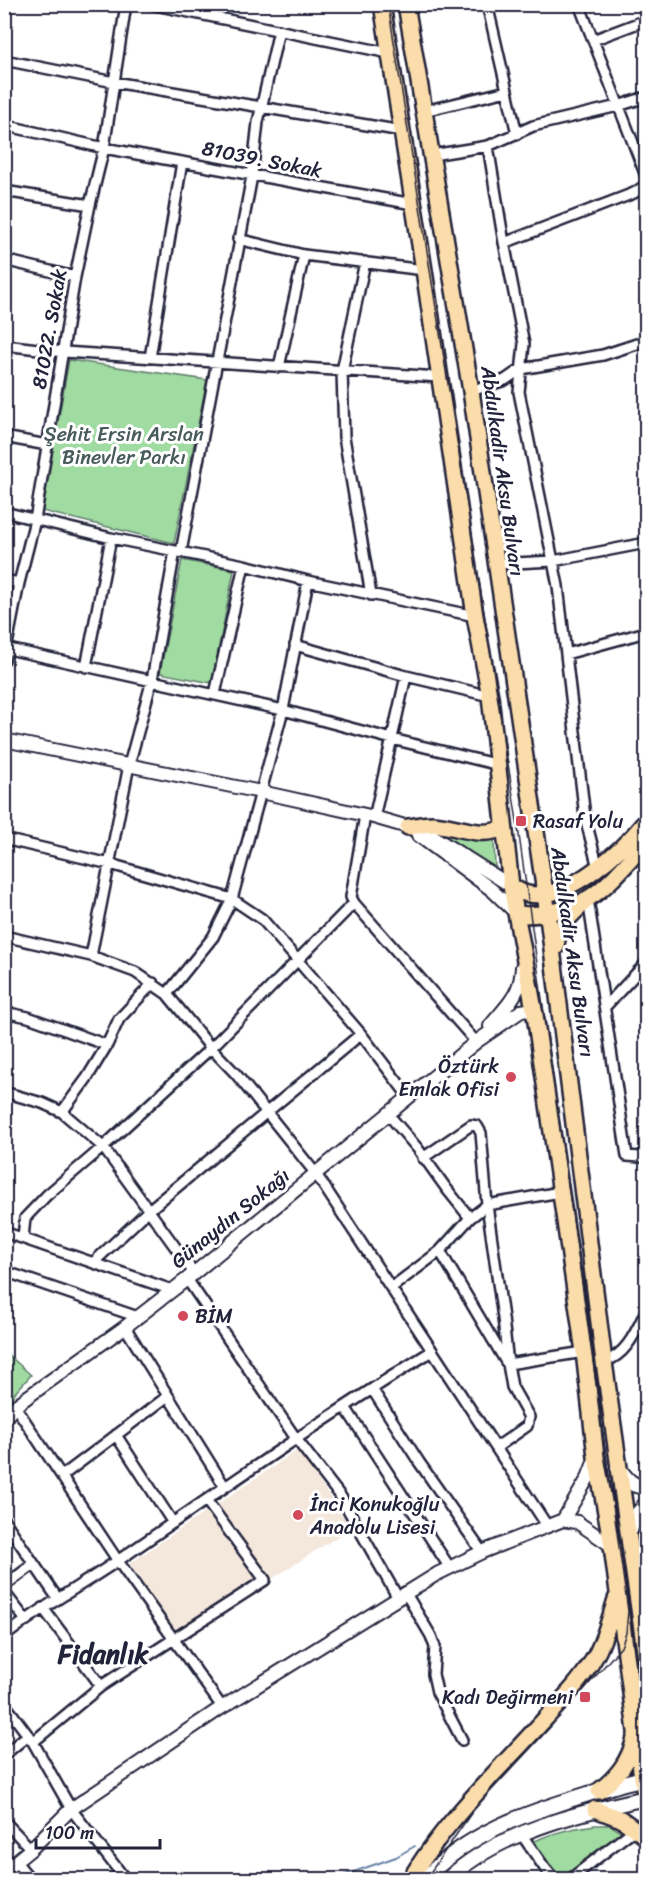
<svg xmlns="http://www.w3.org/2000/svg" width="651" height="1884" font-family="Sriracha,sans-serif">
<rect width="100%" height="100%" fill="#fff"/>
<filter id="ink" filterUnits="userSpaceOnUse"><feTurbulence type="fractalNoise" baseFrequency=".0167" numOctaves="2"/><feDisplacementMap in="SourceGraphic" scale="12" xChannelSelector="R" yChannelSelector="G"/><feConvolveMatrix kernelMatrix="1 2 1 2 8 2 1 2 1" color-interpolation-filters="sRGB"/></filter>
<g filter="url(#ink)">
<path fill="#f4e7dc" d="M298 1450 351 1528 270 1580 216 1505Z
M207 1511 258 1579 177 1633 129 1564Z"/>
<path fill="#a0dba1" stroke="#617e6e" stroke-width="1.5" d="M69 360 207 380 174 543 42 511Z
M182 560 234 570 212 683 160 673Z
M427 828 494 837 495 869Z
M4 1351 31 1375 5 1404H4Z
M595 1825H610L631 1839H624L579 1879H558L528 1845C547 1833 573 1828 595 1825Z"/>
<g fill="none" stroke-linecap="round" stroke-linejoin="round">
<path stroke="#6883a8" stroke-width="2" d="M331 1880 396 1857 415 1846"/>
<defs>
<path id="minor" d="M150 4 389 53
M487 4 517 134
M579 4 646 176
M593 40 646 20
M4 60 114 82 402 131
M424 111 507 91
M4 125 104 148 413 204
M488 146 503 237 524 344 519 392 558 586 585 817 598 868
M432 155 488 146 533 126 618 106 646 97
M4 191 90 205
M238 239 304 255 424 270
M504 243 634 193 646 185
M4 260 75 277
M365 262 342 371 344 437 371 595
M4 345 64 352 439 377
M150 358 182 162
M279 367 304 255
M471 391 505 380 521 369 603 355 646 341
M4 437 47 445
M4 512 111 538 244 565 308 581 475 616
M181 552 252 176 258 122 279 30
M495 564 553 561 646 543
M4 580 19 583
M295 645 406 676 490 696
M4 648 283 710 392 739 499 765
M566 654 646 632
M4 660 19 583 35 520 75 277 90 205 104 148 126 4
M86 667 111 538
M215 694 244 565
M374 818 406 676
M4 839 110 864 232 899 262 919 361 1034 409 1097
M588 899 627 1156 640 1157 646 1152
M354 903 351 897 365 815
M4 936 91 956 135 972 167 994 211 1048 236 1074 316 1174 548 1527
M91 956 129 765 152 680 175 551
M167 994 213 937 232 899 283 710 308 581
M605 1007 646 963
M4 1012 28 1017 107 1045
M4 1092 42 1103 62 1112 103 1147 194 1273
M62 1112 87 1078 107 1045 119 1019 153 983
M388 1114 418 1149 446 1188 470 1218 487 1205 560 1192
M423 1158 471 1125 477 1126 481 1133 487 1205 503 1318 508 1364
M4 1232 172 1290
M23 1238 25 1218 47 1195 103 1147 211 1048 354 903 476 1042
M440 1251 506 1362
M94 1262 149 1210 361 1034
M4 1271 138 1317
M187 1279 297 1440 341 1497 398 1598
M391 1288 440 1251 470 1218
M125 1327 225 1487
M604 1362C627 1355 636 1331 646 1311
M372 1389 419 1462 482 1552
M15 1406 118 1561 222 1707
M345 1407 450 1568
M116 1435 173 1523
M497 1447 527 1426 529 1417 512 1387 508 1364 584 1352
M62 1476 168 1396
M4 1520 58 1599
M4 1586 34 1564
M4 1592 25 1619
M405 1592 431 1636 435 1647 433 1674 437 1692 462 1740
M43 1608 101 1686
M4 1637C43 1605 88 1582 129 1553 229 1484 329 1415 432 1351
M4 1703 33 1742 71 1809 126 1880
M33 1742 101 1686 265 1580 206 1500
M4 1755 28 1735
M4 1821 31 1849
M522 1835 544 1867 555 1880
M16 1862 31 1880
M569 1880 636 1828"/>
<path id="tertiary" d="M4 740 261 792 370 816 408 827 429 834 511 886
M418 835 492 890 517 914
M490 1026C507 1005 521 995 522 967
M4 1419 15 1406 125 1327 187 1279 476 1042 521 1011 528 1010 535 1015
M563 1520 588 1478 596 1457
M4 1871 31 1849 71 1809 218 1710 437 1574 482 1552 563 1520 577 1522 612 1546"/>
<path id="secondary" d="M618 1468C626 1478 633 1489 646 1485
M629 1533 635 1517 646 1504
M424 1880C467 1833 526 1813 585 1795 605 1789 626 1781 646 1778
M447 1880C496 1832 581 1812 646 1798"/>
<path id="primary" d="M382 4 424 270 475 616 490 696 511 886 535 1015 584 1352 596 1457 612 1546 642 1778 646 1800
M406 4 471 391 545 893 604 1362 646 1658
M408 827C416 826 424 824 432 824 456 825 482 840 504 827
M511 886C516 889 522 893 528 894 568 902 623 849 646 821
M517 914C537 917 572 910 589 898 611 884 629 861 646 842
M556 947C557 927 570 916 584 903
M599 1791C618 1776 629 1762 635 1738
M595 1809 621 1819 646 1837
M410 1880C443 1823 501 1768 545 1719 564 1698 586 1676 598 1651 606 1634 611 1616 616 1599"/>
</defs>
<use href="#minor" stroke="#22223b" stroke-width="14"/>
<use href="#tertiary" stroke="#22223b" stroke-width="16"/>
<use href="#secondary" stroke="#22223b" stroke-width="18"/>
<use href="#primary" stroke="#22223b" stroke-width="20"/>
<use href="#minor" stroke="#fff" stroke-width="9"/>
<use href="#tertiary" stroke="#fff" stroke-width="12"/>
<use href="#secondary" stroke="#fff" stroke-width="14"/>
<use href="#primary" stroke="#fbddab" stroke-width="15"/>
<path stroke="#22223b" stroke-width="1.5" d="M388 4 517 821 628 1611 626 1633 621 1647 581 1693 497 1782 474 1809 425 1880"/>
</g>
</g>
<g fill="#d1495b" stroke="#fff" stroke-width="2">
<rect x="515" y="815" width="12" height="12" rx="3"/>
<circle cx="511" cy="1077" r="6"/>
<circle cx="183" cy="1316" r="6"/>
<circle cx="298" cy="1515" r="6"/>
<rect x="579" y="1691" width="12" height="12" rx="3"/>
</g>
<g text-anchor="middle" stroke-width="6" stroke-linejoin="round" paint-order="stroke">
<g font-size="20" fill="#22223b" stroke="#fff">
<text transform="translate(262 159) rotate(11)" y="7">81039. Sokak</text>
<text transform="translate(49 329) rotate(-80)" y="7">81022. Sokak</text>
<text transform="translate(503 471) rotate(82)" y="7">Abdulkadir Aksu Bulvarı</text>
<text transform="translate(573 952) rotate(82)" y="7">Abdulkadir Aksu Bulvarı</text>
<text transform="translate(230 1218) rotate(-39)" y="7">Günaydın Sokağı</text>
</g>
<g font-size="20" fill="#485a5a" stroke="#fff">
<text x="124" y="441">Şehit Ersin Arslan<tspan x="124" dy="23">Binevler Parkı</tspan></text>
</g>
<g font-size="20" fill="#22223b" stroke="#fff" text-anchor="start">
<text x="533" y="828">Rasaf Yolu</text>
<text x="499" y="1073" text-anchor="end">Öztürk<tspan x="499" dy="23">Emlak Ofisi</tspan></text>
<text x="195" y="1323">BİM</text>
<text x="310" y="1511">İnci Konukoğlu<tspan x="310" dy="23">Anadolu Lisesi</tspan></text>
<text x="573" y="1704" text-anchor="end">Kadı Değirmeni</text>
</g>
<g font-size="26" font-weight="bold" fill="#22223b" stroke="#fff">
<text x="103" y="1663">Fidanlık</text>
</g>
</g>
<rect width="651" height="1884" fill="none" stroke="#fff" stroke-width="24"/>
<rect x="12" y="12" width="627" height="1860" fill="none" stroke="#22223b" stroke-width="2" filter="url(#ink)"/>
<path d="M36 1839v9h124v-9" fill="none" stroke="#22223b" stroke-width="3"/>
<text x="45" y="1839" font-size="18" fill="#22223b" stroke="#ffffff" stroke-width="4.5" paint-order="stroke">100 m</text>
</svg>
